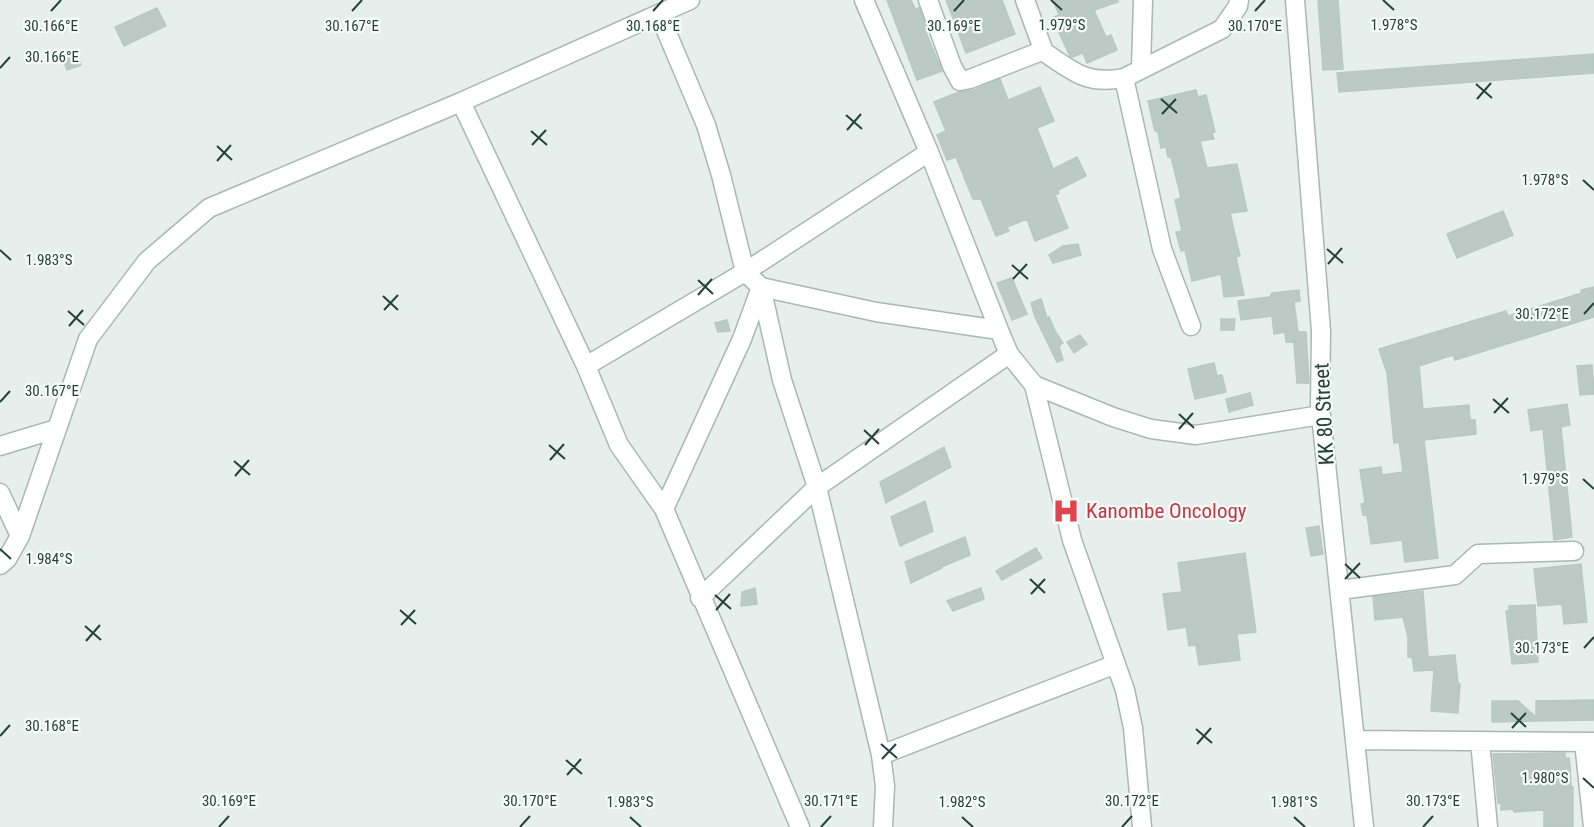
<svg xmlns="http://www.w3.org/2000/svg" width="1594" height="827" font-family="'Roboto Condensed',sans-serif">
<rect width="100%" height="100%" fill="#e6efeb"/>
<path fill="#bbcac4" stroke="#b8c9c2" stroke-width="1.5" d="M887 0H911L915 9 919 8 927 29 925 30 942 71 917 80Z
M946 0H1002L1015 34 966 53Z
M1053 0H1118V2L1094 10 1106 37 1111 35 1117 50 1087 63 1083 53 1072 57 1070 56 1052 18 1059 15Z
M1318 0H1338L1343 69 1323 70Z
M157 8 166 26 124 46 115 27Z
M78 54 81 65 67 70 63 59Z
M1594 54V73L1339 92 1337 73Z
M1000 79 1008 100 1040 87 1054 121 1037 128 1053 169 1077 157 1086 176 1058 190 1059 193 1055 195 1068 228 1035 241 1027 219 1007 227 1009 231 996 236 981 199H973L956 157 947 160 937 135 946 131 934 102 959 92 974 90Z
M1196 90 1198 97 1206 95 1215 132 1212 133 1214 139 1200 141 1207 168 1237 164 1247 211 1230 213 1240 256 1236 257 1244 295 1224 297 1221 274 1192 281 1185 250 1181 251 1176 232 1182 231 1175 200 1181 198 1171 157H1168L1166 147 1161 148 1158 132 1155 131 1148 101Z
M1503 211 1513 235 1457 258 1447 234Z
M1078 244 1081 255 1053 263 1049 255 1063 246Z
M1012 278 1027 314 1012 320 997 283Z
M1594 287V317L1455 360 1453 355 1419 366 1423 409 1469 405 1470 420H1475L1476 434 1424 440 1438 558 1405 562 1402 540 1371 544 1367 515H1363L1361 504 1365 503 1360 470 1381 467 1382 475 1403 472 1399 442 1394 443 1387 373 1379 349 1506 311 1508 316 1582 293 1581 290Z
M1299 290 1300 301 1294 302 1298 332H1306L1309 383H1297L1294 342H1286L1285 332 1274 334 1272 316 1241 320 1238 301 1270 297 1272 293Z
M1041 299 1047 318 1049 317 1055 331 1063 343 1059 346 1063 360 1057 362 1035 317 1031 303Z
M1221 319H1235L1234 330H1221Z
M727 320 730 331 718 332 715 323Z
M1080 335 1087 344 1074 353 1067 342Z
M1214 363 1217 376 1222 375 1226 392 1195 399 1188 369Z
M1592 365 1594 394 1580 395 1577 366Z
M1250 393 1253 405 1229 412 1226 399Z
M1567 404 1570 425 1561 427 1572 537 1554 540 1543 429 1531 431 1528 410Z
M944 447 951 467 886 503 880 482Z
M925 501 933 531 900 546 891 517Z
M1319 526 1323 554 1311 556 1306 528Z
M965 537 970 555 941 567 942 568 911 583 905 562Z
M1036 548 1042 558 1002 580 996 571Z
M1245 553 1256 632 1237 634 1240 660 1199 665 1196 645 1189 646 1186 627 1168 630 1163 594 1182 592 1178 563Z
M1581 564 1587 622 1564 624 1562 604 1538 606 1534 569Z
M755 588 757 604 741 606 742 592Z
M981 588 984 599 953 611 947 601Z
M1423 591 1428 657 1455 655 1458 683 1460 684 1458 713 1431 711 1434 670 1414 671 1412 657H1408V637L1403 617 1375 620 1373 597Z
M1535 605 1538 662 1512 664 1506 611H1509V606Z
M1594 700V720L1492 722V701H1518L1536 717V701Z
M1565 753V758H1569L1570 765 1571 787H1573V827H1544V811L1542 810 1514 812 1513 809 1501 810V802L1498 803 1493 754Z"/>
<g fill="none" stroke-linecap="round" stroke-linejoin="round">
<defs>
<path id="minor" d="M690 0 461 102 586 366 619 445 664 509 800 827
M864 0 929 152 999 330 1009 354 1034 385 1113 417 1151 429 1196 435 1321 415
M928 0 952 66 960 81 970 79 1039 52H1044C1074 72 1086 85 1124 78L1162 249 1191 326
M1025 0 1044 52
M1295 0 1321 331 1320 406 1364 827
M659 14 706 125 721 175 745 272 761 287 782 380 817 487 881 755 885 786 883 827
M1141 68 1143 0
M1124 78 1222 29 1238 6 1239 0
M586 366 745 272 929 152
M1034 385 1072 540 1125 690 1133 728 1142 827
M0 446 56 429
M0 493 20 536
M664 509 742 339 761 287 876 312 999 330
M0 565 7 559 20 536 88 339 147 261 209 208 461 102
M1340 590 1455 575 1478 554 1574 551
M700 598 817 487 1009 354
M1356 740 1594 742
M1480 741 1488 827
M1584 742 1593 827
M881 755 1116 664"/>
</defs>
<use href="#minor" stroke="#a8b8b2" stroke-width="21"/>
<use href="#minor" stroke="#fff" stroke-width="18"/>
</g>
<path fill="none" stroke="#24423a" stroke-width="2" d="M1051 0 1062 10M1383 0 1394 10M51 11 61 0M352 11 362 0M653 11 663 0M954 11 964 0M1255 11 1265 0M0 68 10 57M1476 84 1492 98M1161 99 1177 113M1477 99 1491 83M1162 114 1176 99M846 115 862 129M847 130 861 114M531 131 547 145M532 145 546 130M217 146 232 160M217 161 231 145M1583 180 1594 190M1327 249 1343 263M0 250 11 260M1328 264 1342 248M1012 265 1028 279M1013 279 1027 264M698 280 713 294M698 295 712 279M383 296 398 310M384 310 398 295M68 311 84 325M1584 314 1594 303M69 326 83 310M1493 399 1509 413M0 402 10 391M1494 413 1508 398M1179 414 1194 428M1179 429 1193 413M864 430 879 444M549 445 565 459M865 445 879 429M550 460 564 444M234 461 250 475M235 476 249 460M1583 479 1594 489M0 549 11 559M1345 564 1360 578M1030 579 1045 593M1345 579 1360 563M1031 594 1045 579M715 595 731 609M400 610 416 624M716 610 730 594M401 625 415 610M85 626 101 640M86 641 100 625M1584 648 1594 637M1511 713 1526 727M1512 728 1526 713M1196 729 1212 743M0 736 10 725M881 744 897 758M1197 744 1211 728M882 759 896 744M566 760 582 774M567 775 581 759M1583 778 1594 788M630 817 641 827M962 817 973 827M1294 817 1305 827M219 827 229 816M520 827 530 816M821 827 831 816M1122 827 1132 816M1423 827 1433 816"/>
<defs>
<symbol id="hospital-bare" viewBox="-9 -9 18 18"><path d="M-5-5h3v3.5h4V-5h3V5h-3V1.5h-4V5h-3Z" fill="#e0444e" stroke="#f7fbf9" stroke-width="2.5" paint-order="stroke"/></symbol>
</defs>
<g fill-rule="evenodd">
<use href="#hospital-bare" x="1047" y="492" width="38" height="38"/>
</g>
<g text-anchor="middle" stroke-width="4.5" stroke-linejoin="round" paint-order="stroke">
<g font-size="21" fill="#24423a" stroke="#f7fbf9">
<text transform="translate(1324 414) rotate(-93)" y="7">KK 80 Street</text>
</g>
<g font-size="21" fill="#be3a42" stroke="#f7fbf9" text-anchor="start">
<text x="1086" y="518">Kanombe Oncology</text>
</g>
</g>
<g font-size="15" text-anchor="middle" fill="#24423a" stroke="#f7fbf9" stroke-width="4.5" stroke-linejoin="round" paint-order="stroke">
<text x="1394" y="30">1.978°S</text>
<text x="1062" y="30">1.979°S</text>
<text x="352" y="31">30.167°E</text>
<text x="653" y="31">30.168°E</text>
<text x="954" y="31">30.169°E</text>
<text x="1255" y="31">30.170°E</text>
<text x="51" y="31">30.166°E</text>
<text x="52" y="62">30.166°E</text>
<text x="1545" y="185">1.978°S</text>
<text x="49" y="265">1.983°S</text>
<text x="1542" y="319">30.172°E</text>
<text x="52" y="396">30.167°E</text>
<text x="1545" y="484">1.979°S</text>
<text x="49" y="564">1.984°S</text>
<text x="1542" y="653">30.173°E</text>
<text x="52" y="731">30.168°E</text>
<text x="1545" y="783">1.980°S</text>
<text x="229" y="806">30.169°E</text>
<text x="530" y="806">30.170°E</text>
<text x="831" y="806">30.171°E</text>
<text x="1132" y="806">30.172°E</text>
<text x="1433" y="806">30.173°E</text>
<text x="630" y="807">1.983°S</text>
<text x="962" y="807">1.982°S</text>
<text x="1294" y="807">1.981°S</text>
</g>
</svg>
